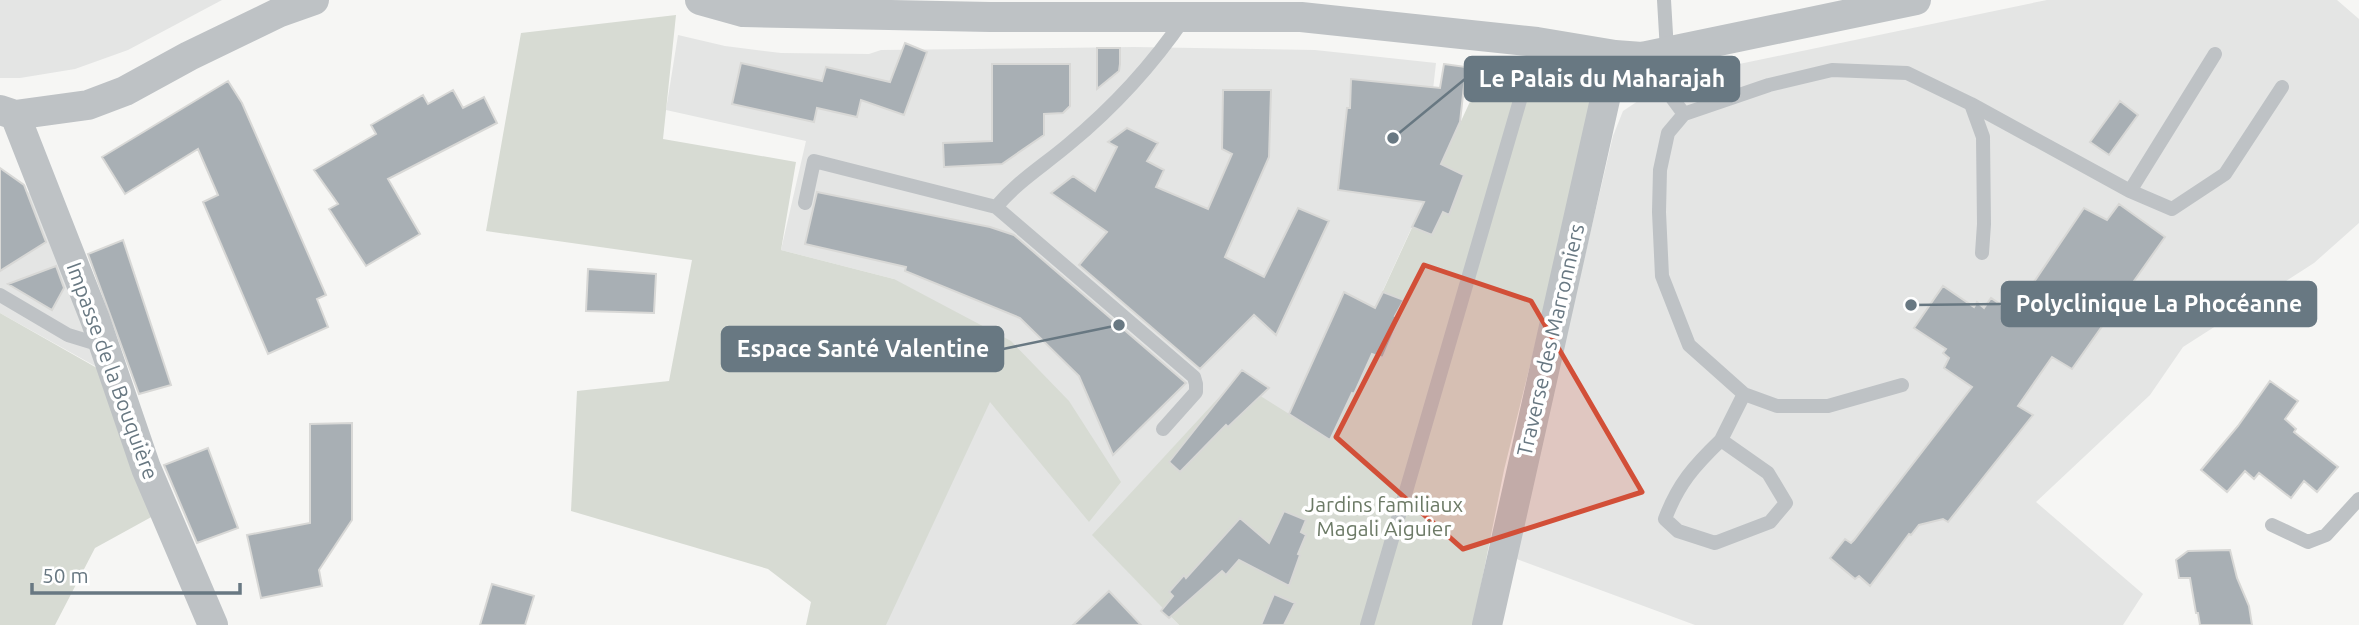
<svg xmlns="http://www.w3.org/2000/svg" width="2359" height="625" font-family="Ubuntu,sans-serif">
<rect width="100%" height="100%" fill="#f6f6f4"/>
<path fill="#e4e5e4" d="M0 0H222L128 50 75 69 20 78H0Z
M2047 0H2337L2359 19V223L2314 263 2183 347 2150 395 2036 502 2143 594 2123 625H1695L1514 558 1613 136 1623 111 1665 83 1696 76V73Z
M678 35 725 46 781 53 869 54 881 50 1134 47 1315 50 1436 63 1430 116 1461 120 1318 432 1093 535 1179 625H854L894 279 781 250 806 141 666 110Z
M0 170 46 206 104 371 0 313Z"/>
<path fill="#d7dbd3" d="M676 15 663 139 796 162 781 250 894 279 1011 341 1069 401 1121 482 1089 522 990 402 886 625H806L811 602 768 569 571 511 577 391 669 381 692 260 486 231 521 33Z
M1485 69 1600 83 1504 470 1473 625H1179L1092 535 1235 380 1318 432Z
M0 313 104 372 155 515 95 548 55 625H0Z"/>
<path fill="#a8afb4" stroke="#d8d8d6" stroke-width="2" d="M905 43 927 52 904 115 861 100 857 117 817 108 814 122 732 104 741 63 822 81 826 67 890 82Z
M1097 48H1120V64L1119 71 1097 89Z
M992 64H1070V106L1063 113 1044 114V135L1002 164 944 167 943 143 992 141Z
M1444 64 1466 67 1460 122 1441 164 1464 175 1449 215 1443 212 1432 235 1412 227 1424 202 1338 190 1347 108H1350L1351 79 1440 88Z
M228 81 242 103 326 295 317 299 328 327 268 354 203 202 218 195 198 149 125 194 102 157Z
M453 90 463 108 484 97 497 123 388 179 420 234 366 266 329 209 338 204 314 170 376 134 371 125 423 95 428 104Z
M1223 90H1271L1269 157 1225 257 1264 277 1298 208 1329 221 1276 335 1254 315 1200 369 1079 265 1107 232 1051 193 1073 176 1095 191 1117 147 1108 142 1127 128 1158 143 1147 161 1164 170 1156 187 1208 209 1232 154 1222 149Z
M2120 101 2138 115 2109 155 2090 142Z
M0 168 24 185 46 242 0 271Z
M817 192 990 227 1014 235 1186 383 1113 455 1079 376 1020 318 905 271 906 267 805 244Z
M2119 204 2165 237 2072 369 2052 357 2018 406 2033 415 1948 522 1943 519 1919 525 1911 535 1909 534 1870 586 1859 576 1855 579 1830 558 1845 539 1851 543 1854 540 1972 387 1944 368 1949 358 1943 353 1946 349 1914 328 1943 286 1974 307 1977 302 1984 308 1991 298 2013 313 2084 208 2107 220Z
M123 240 171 385 139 394 88 254Z
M56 266 64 288 52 310 8 284Z
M588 269 656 274 654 313 586 311Z
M1344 292 1375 308 1383 292 1404 300 1395 316 1400 318 1383 358 1372 354 1354 394 1352 393 1330 440 1289 414Z
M1242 370 1269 388 1228 427 1226 425 1180 472 1169 462Z
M2270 381 2298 401 2285 419 2296 429 2294 432 2338 467 2317 492 2304 481 2291 498 2259 473 2254 479 2245 471 2227 492 2201 470 2238 426Z
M352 423V520L319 570 322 586 261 598 247 535 310 523V424Z
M208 448 238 528 197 543 164 465Z
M1284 511 1306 520 1301 532 1306 535 1298 554 1300 555 1289 586 1239 560 1226 575 1222 571 1169 618 1161 611 1173 596 1169 592 1184 575 1186 578 1240 518 1269 543Z
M2230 550 2237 578 2249 606 2252 625H2200L2198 613H2196L2190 578H2179L2176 560 2188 551Z
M492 584 534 596 525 625H480Z
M1109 591 1141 625H1073Z
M1274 594 1295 603 1284 625H1261Z"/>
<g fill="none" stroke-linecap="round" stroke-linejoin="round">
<path stroke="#bec2c5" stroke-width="14" d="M1664 0 1667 51
M1642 57 1684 114 1668 133 1660 170 1659 212 1662 276 1689 345 1744 394 1777 406H1828L1902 385
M1971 104 2130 191 2215 54
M1684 114 1769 85 1832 70 1907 73 1971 104 1983 137 1984 224 1982 253
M2130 191 2172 209 2225 174 2282 87
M805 203 814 161 996 207 1194 377 1196 384V392L1163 429
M996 207C1019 180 1043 166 1069 144 1115 106 1151 67 1185 17
M0 295 68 335 104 346
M1721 440C1694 466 1678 484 1665 519L1678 531 1715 543 1770 522 1786 503 1768 473 1721 440 1744 394
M2272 525 2308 542 2326 535 2359 499
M1367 625 1537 42"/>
<path stroke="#bec2c5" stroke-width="30" d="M700 0 743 12 990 17H1301L1537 42 1615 55 1642 57 1916 0
M0 110 15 115 88 105 125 91 189 56 280 12 314 0
M15 115 95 319 146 468 213 625
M1487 625 1615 55"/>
</g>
<path fill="#d24f38" fill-opacity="0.2" stroke="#d24f38" stroke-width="5" stroke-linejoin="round" d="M1424 265 1531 301 1642 492 1463 549 1336 437Z"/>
<g text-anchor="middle" stroke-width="7" stroke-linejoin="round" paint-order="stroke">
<g font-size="21" fill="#687882" stroke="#fff">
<text transform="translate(1551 340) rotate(-77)" y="7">Traverse des Marronniers</text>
<text transform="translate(112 371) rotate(70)" y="7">Impasse de la Bouquière</text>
</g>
<g font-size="21" fill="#6c7a66" stroke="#fff">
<text x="1384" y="512">Jardins familiaux<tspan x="1384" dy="24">Magali Aiguier</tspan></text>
</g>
</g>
<path fill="none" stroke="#687882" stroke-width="2.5" d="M1393 138L1465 79M1911 305L2002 304M1119 325L1003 349"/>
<g fill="#687882" stroke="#fff" stroke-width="2.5">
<circle cx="1393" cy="138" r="7"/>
<circle cx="1911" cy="305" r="7"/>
<circle cx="1119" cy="325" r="7"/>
</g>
<g fill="#687882" stroke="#687882" stroke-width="2.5">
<rect x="1465" y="57" width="274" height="44" rx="7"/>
<rect x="2002" y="282" width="314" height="44" rx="7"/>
<rect x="722" y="327" width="281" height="44" rx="7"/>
</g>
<g font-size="23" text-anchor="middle" font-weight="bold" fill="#fff">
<text x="1602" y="87">Le Palais du Maharajah</text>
<text x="2159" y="312">Polyclinique La Phocéanne</text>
<text x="863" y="357">Espace Santé Valentine</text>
</g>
<path d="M32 583v10h208v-10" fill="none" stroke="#687882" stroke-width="3.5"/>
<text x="42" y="583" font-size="21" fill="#687882" stroke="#ffffff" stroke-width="5" paint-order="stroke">50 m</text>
</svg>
